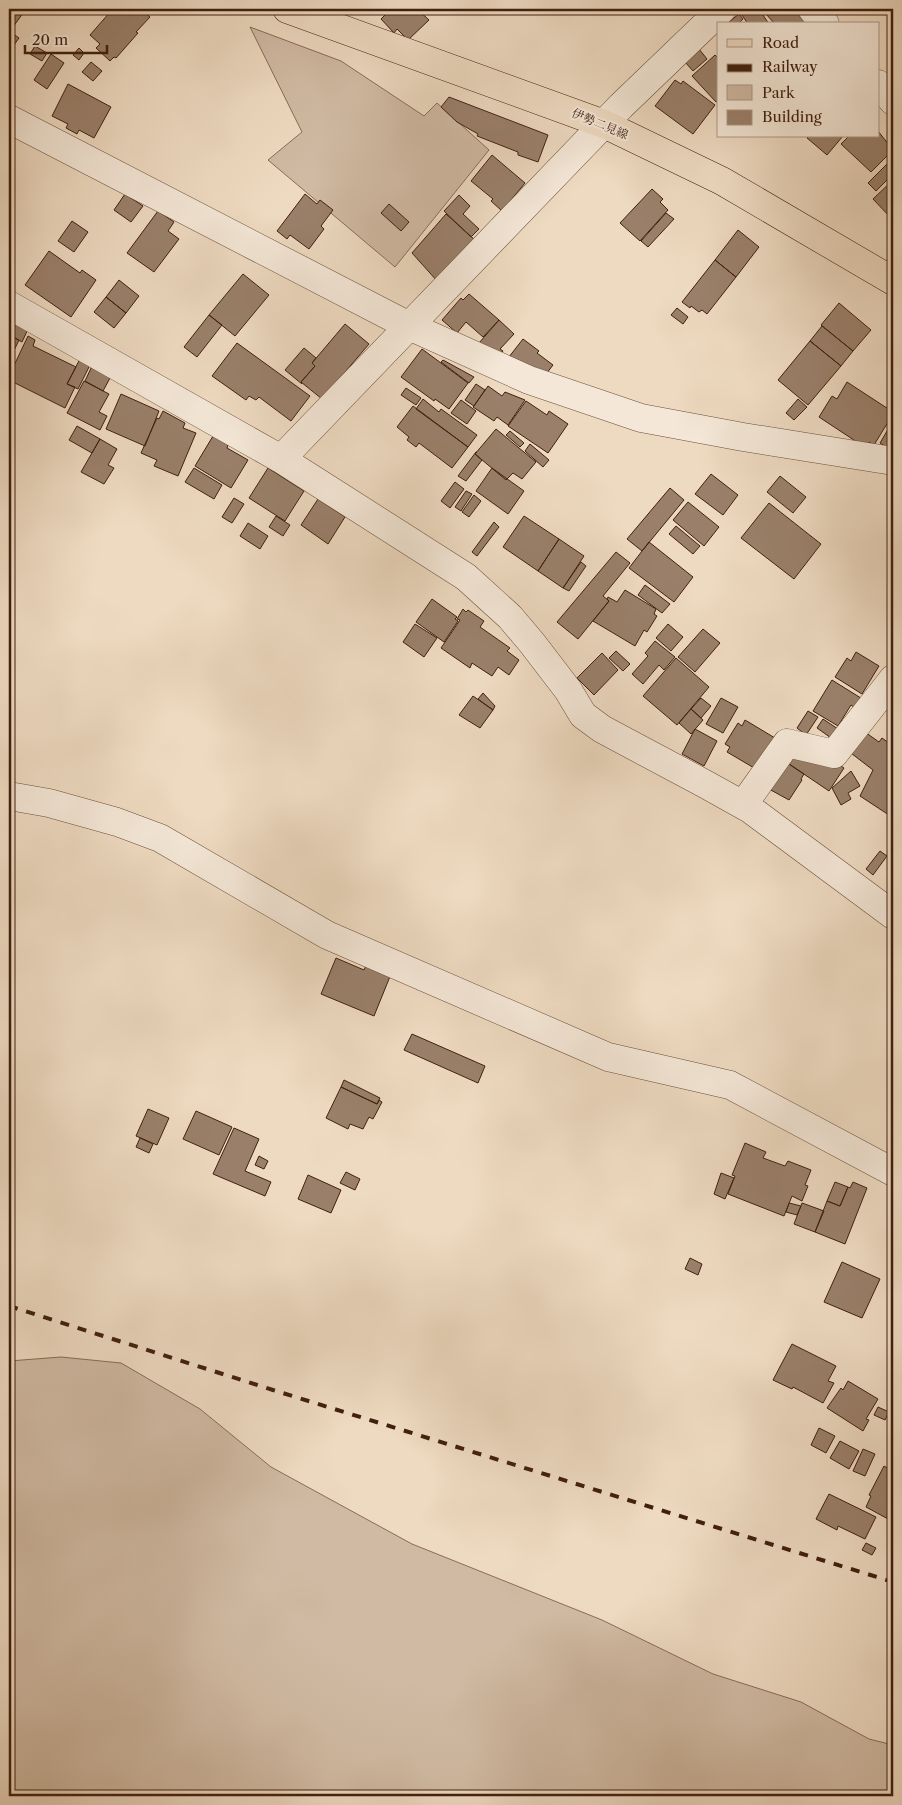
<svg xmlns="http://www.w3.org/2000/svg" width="902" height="1805" font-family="'Libre Caslon Text','Noto Serif JP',serif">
<rect width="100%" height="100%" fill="#eedac1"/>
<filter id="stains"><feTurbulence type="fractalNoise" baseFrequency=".004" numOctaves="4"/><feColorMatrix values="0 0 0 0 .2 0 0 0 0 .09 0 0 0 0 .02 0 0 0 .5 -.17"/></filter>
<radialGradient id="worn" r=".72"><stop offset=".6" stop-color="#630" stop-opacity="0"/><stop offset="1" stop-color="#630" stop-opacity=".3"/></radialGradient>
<path fill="#d0baa3" stroke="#886c58" d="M250 27 341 61 424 116 437 103 489 150 395 267 268 160 302 132Z
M61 1357 121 1363 200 1409 271 1467 412 1544 602 1620 713 1674 801 1702 869 1739 893 1745V1796H9V1361Z"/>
<path fill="#9a806b" stroke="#401f0e" d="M9 9H26L13 27 9 24Z
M117 9H141L150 17 136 32 138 33 116 58 114 57 110 61 96 48 100 44 90 35 111 11 113 13Z
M389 9H417L429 20 408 40 397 29 394 33 381 19 390 10Z
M746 9H759L769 24H748L740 12Z
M771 9H800L814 24H775L765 13Z
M739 14 743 19 739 23 740 24H732L730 21Z
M9 31 19 38 9 52Z
M35 46 47 53 42 61 30 54Z
M79 48 84 53 79 60 73 55Z
M699 49 707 59 693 71 685 62Z
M51 54 64 63 47 89 34 80Z
M715 55 718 58V101L716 102 692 76Z
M91 62 102 71 93 81 82 72Z
M675 80 681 84 683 81 715 105 693 134 655 106Z
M68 84 111 107 94 138 79 130 77 134 66 128 68 124 52 116Z
M449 97 548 135 538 162 518 155V152L477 136 478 134 457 122 441 107Z
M878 131 893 150 871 172 841 144 849 136H878Z
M809 136H843L827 155 807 138Z
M492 155 525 183 502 211 491 201 493 199 471 181Z
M893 158V174L876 191 868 183Z
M893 180V218L892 219 873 199Z
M652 189 663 199 660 202 668 210 640 241 620 223Z
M125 194 143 206 131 222 114 210Z
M305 194 317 204 320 200 333 210 321 226 324 229 309 249 290 235 287 239 277 231Z
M459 195 470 206 463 214 479 229 471 237 444 211Z
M389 204 409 222 401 231 381 213Z
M158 211 174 222 168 231 179 239 154 272 127 253Z
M666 213 674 219 648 247 641 241Z
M446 214 475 240 438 282 412 253Z
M72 221 88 232 74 252 58 241Z
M738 230 759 247 736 277 715 260Z
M49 251 80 273 82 270 96 280 71 317 25 285Z
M715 260 736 277 707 314 702 310 699 312 691 306 690 308 682 302Z
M243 274 269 295 235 336 209 315Z
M119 280 139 296 126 313 106 297Z
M469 294 499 320 483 337 466 322 457 333 442 320 461 298 463 300Z
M106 297 126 313 114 328 94 312Z
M839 303 871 330 853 351 821 325Z
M677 308 688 317 683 324 671 315Z
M209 315 222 325 197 357 184 347Z
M12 319 29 327 22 342 9 335V326Z
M499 320 514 334 500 349 503 351 497 358 479 343Z
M345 324 369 344 322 399 301 382 315 366 312 363Z
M822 326 853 351 841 366 810 341Z
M9 335 19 340 9 361Z
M28 336 35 340 33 346 76 367 67 384 75 387 65 408 9 380V376Z
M523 339 539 351 537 353 553 365 543 378 505 362Z
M810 341 841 366 808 405 778 380Z
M237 343 310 396 291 421 259 397 256 400 249 396 246 400 212 376Z
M304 348 316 358 312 363 315 366 301 382 302 384 285 370Z
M422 349 468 383 449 409 435 399 434 401 401 377Z
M81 357 91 363 78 389 67 384Z
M443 360 474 377 469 383 441 362Z
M93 364 110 378 103 391 85 381Z
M84 381 109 394 99 412 107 416 100 430 67 413Z
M847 382 893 412V414L874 445 869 442 866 448 819 417 832 396 837 399Z
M476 384 485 390 474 406 465 400Z
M488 386 502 396 505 392 525 400 508 425 497 417 494 421 473 407Z
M406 388 421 398 416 405 401 395Z
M121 394 159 411 145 446 106 429Z
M423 399 439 412 441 409 477 435 468 447 416 409Z
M798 399 807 407 794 420 786 413Z
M461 400 476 411 467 424 451 413Z
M526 401 547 415 549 411 568 424 548 453 508 426Z
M413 406 468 447 452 468 419 443 416 447 407 440 409 437 397 427Z
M163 411 185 423 183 428 196 433 178 476 154 466 157 460 141 453 157 418 159 419Z
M77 426 100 439 92 453 69 440Z
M890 426 893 428V451L880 443Z
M496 429 536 462 522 479 513 473 506 480 475 454Z
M510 431 524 443 520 447 506 435Z
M213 436 228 445 227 448 248 460 231 488 195 466Z
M100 439 117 449 108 465 114 468 104 484 81 472Z
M530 444 549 460 543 467 525 451Z
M476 452H477L475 454 482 460 466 481 458 476Z
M194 468 222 485 214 499 185 482Z
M268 468 304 491 285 521 249 498Z
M492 468 524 491 508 514 476 491Z
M711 474 738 495 723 515 695 494Z
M780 476 806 497 793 513 767 492Z
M455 482 464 489 450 508 441 501Z
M670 488 684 500 642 551 627 539Z
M466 491 472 494 461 511 455 507Z
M474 495 481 501 469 517 462 512Z
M234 498 244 504 232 523 222 517Z
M318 499 345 517 328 544 301 525Z
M688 502 719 527 704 546 673 520Z
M769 503 821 544 794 579 741 538Z
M276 516 290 525 283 536 269 527Z
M524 516 559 539 538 571 503 547Z
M494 522 499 527 477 556 472 552Z
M248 523 268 536 260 549 240 536Z
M676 526 700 546 693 554 669 534Z
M559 539 584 556 563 588 538 571Z
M649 542 693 577 674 602 629 568Z
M616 552 630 563 603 596 609 601 578 639 557 622Z
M581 562 586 566 569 591 563 588Z
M645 585 670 604 662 613 638 595Z
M625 590 656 609 654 614 657 616 647 632 644 630 635 646 593 621 609 601 607 599 608 597 617 602Z
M432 599 457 617 455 619 458 621 444 642 416 622Z
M463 609 466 612 468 610 484 621 480 627 510 648 507 651 519 660 509 675 498 667 492 676 472 663 470 668 441 648 460 620 457 619Z
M415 624 437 638 424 657 403 642Z
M668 624 683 637 671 651 656 638Z
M703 629 720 643 695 672 678 657Z
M655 641 675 657 664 670 659 665 643 684 632 674 648 656 645 653Z
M616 651 630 664 623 671 609 658Z
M856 652 879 666 862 694 835 677 847 658 851 661Z
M602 653 618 670 594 695 577 678Z
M676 658 709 687 677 725 643 696Z
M832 680 864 700 858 710 851 705 838 726 813 711Z
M483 693 495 706 493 710 478 699Z
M473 696 493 710 480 728 459 715Z
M701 698 711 706 701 718 691 709Z
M721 698 738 707 723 733 706 724Z
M691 709 703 720 691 734 679 723Z
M808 711 818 717 806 735 797 728Z
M823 719 841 731 834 740 817 728Z
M745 720 780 741 761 772 727 752 730 747 725 744 738 723 742 726Z
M695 729 717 741 704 766 682 754Z
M862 730 879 742 882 738 893 746V756L887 764 893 768 892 817 860 796 873 770 847 750Z
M798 744 812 747 844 768 829 791 786 762Z
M786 762 804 774 801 779 802 780 789 800 769 789Z
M851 771 860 786 848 793 851 799 841 805 832 788Z
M880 851 887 856 873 875 866 869Z
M336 958 364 970 367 963 391 974 374 1016 321 994Z
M412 1034 485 1066 478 1083 404 1050Z
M344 1080 380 1098 377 1104 341 1087Z
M341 1087 377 1104 379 1100 382 1102 373 1119 369 1117 363 1129 350 1124 348 1129 326 1118Z
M148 1109 169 1118 157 1145 136 1136Z
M196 1111 232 1127 219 1155 183 1139Z
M234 1128 259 1139 245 1171 271 1182 265 1196 213 1174Z
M140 1138 153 1144 149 1153 136 1147Z
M745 1143 766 1152 763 1158 785 1166 788 1161 811 1170 805 1185 808 1186 802 1201 792 1196 784 1216 728 1194 735 1176 732 1175Z
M259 1156 268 1161 264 1169 255 1165Z
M346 1172 360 1179 355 1190 340 1183Z
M721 1173 734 1178 725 1199 714 1194Z
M308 1175 341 1190 331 1213 298 1199Z
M835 1182 848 1187 840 1206 827 1201Z
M853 1182 867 1188 845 1244 815 1232 827 1201 840 1206 848 1187 850 1188Z
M789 1203 801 1206 797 1215 786 1212Z
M802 1203 824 1211 815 1232 794 1224Z
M690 1258 702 1264 698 1275 685 1269Z
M842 1262 880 1279 862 1318 824 1302Z
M792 1344 836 1366 828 1381 834 1383 823 1403 793 1387 792 1389 773 1380Z
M848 1381 878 1399 866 1419 869 1420 863 1431 827 1408 841 1388 843 1390Z
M878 1407 889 1412 885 1420 874 1415Z
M819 1428 835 1436 826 1453 811 1445Z
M840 1441 859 1451 849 1469 830 1458Z
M863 1449 875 1454 865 1476 853 1471Z
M884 1466 892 1471 893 1468V1513L890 1520 866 1507 871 1496 869 1495Z
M829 1494 876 1517 865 1539 838 1526 837 1530 816 1519Z
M866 1543 876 1548 872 1555 862 1550Z"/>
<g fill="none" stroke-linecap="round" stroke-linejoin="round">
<defs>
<path id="minor" d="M812 9 825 24
M878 84 893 101
M9 119 409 326 529 380 641 418 743 437 893 461
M9 305 281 459 466 577 510 617 532 643 568 690 583 715 602 729 705 784 750 809 893 915
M281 459 621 106 722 9
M9 796 49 803 117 822 160 838 327 935 608 1057 730 1085 893 1172
M743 805 787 743 834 754 893 679"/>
<path id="major" d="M287 9 604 124 722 181 893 281"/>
</defs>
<use href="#minor" stroke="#6c4e3b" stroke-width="29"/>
<use href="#major" stroke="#401f0e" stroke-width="29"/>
<use href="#minor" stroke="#f4e7d7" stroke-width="28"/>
<use href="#major" stroke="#eedac1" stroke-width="28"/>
<path stroke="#401f0e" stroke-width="4" stroke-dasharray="9 9" stroke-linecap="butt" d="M9 1306 273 1390 893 1582"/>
</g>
<g text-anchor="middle" stroke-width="4" stroke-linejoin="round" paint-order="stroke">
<g font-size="12" fill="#401f0e" stroke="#f4e7d7">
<text transform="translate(600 124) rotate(23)" y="4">伊勢二見線</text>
</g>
</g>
<rect width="902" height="1805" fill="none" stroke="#eedac1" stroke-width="30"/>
<rect x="10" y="10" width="882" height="1785" fill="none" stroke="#401f0e" stroke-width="2.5"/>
<rect x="15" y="15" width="872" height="1775" fill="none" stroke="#401f0e"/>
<rect x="717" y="22" width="162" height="115" fill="#f4e7d7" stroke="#ac9787"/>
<rect x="727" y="39" width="25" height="8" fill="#eedac1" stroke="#ac9787"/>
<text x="762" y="48" font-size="15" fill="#401f0e">Road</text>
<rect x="727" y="64" width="25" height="8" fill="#401f0e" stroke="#ac9787"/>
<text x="762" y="72" font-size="15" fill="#401f0e">Railway</text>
<rect x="727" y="85" width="25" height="15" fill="#d0baa3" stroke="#ac9787"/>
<text x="762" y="98" font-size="15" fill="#401f0e">Park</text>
<rect x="727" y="110" width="25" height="15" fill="#9a806b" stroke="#ac9787"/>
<text x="762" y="122" font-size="15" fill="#401f0e">Building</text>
<path d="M25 45v8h82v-8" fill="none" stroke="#401f0e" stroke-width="2.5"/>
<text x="32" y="45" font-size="15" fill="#401f0e" stroke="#f4e7d7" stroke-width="4" paint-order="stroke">20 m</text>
<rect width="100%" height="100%" filter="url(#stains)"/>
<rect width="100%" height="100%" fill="url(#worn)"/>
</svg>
